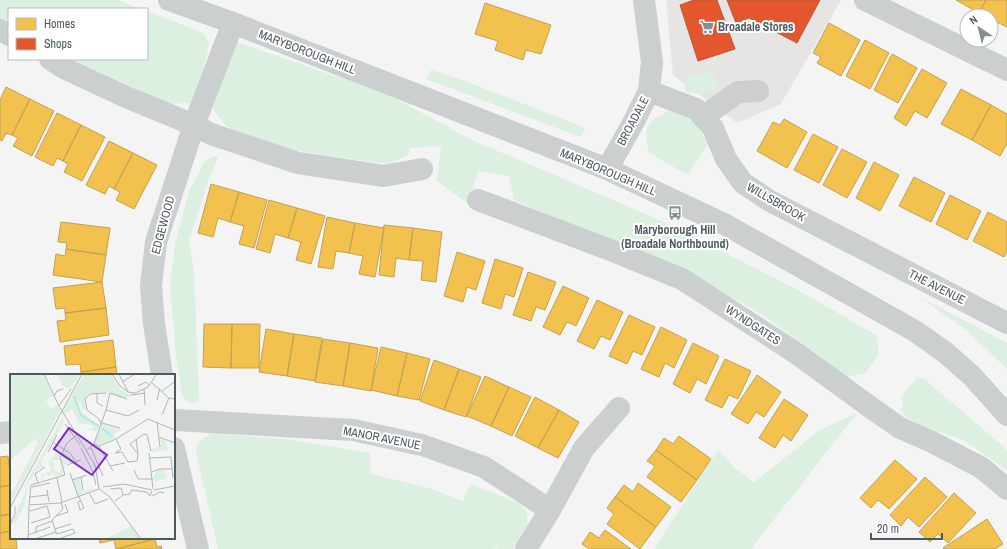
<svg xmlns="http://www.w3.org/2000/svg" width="1007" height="549" font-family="'Archivo Narrow',sans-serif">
<rect width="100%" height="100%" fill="#f4f4f4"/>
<path fill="#e7e5e3" d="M666 0H841L781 104 737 123 673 75Z"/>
<path fill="#dbf0e0" d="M0 0H118L141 9H9V28L0 22Z
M147 11 203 33 209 43 206 59 192 103 168 104 72 59H147Z
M237 42 323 72 378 89 472 140 662 221 798 290 876 335 879 354 865 373 845 377 816 353 764 316 686 270 565 222 514 200 509 176 478 171 468 204 437 181 441 146 410 148 408 155 390 164 326 156 263 144 226 126 213 109 227 62Z
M431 70 465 81 583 127 585 130 580 136H578L426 79Z
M712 73 716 79 718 87C708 93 697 95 685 92V79L687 76Z
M670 109 683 110 699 129 708 143 688 175 649 153C647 144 643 130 651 122 655 118 665 114 670 109Z
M213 156 218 157 208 182 189 240 194 272 199 399 195 403H190L182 396 176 355 170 285 175 244 189 192 204 162Z
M920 297 1007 343V369L967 331Z
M917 378H923L1003 446 1007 451V471C994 461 980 451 966 442 946 431 912 428 900 410L903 406 902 396Z
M857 413 751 549H654L718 450 735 468 754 482 820 430Z
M210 433 293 440 370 453 371 474 429 488 463 501 470 484 519 503 527 512 528 525 513 549H498L494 547 493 549H218L196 452 199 441 207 437Z"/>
<path fill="#f2c14e" stroke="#c0a253" d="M956 0H986L979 13Z
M986 0H1007V27L991 19V16H986L979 13Z
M485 3 551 25 541 54 526 50 523 60 495 50 498 41 475 34Z
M829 23 860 40 841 76 817 63 821 57 813 53Z
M865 40 889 53 870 89 846 76Z
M892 54 917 68 898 103 874 90Z
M922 69 947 83 927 118 915 111 906 126 894 118Z
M6 87 30 99 12 135 6 133 2 141 0 140V100Z
M961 89 991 105 972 140 941 124Z
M30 99 54 111 32 156 13 146 18 138 12 135Z
M991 105 1007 114V144L1000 156 972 140Z
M57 113 81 125 63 161 57 158 53 166 35 157Z
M784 119 807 132 787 168 757 151 773 122 780 125Z
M81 125 105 137 82 181 64 172 68 164 63 161Z
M813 134 838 147 819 183 794 170Z
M109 141 133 153 114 189 109 186 105 194 86 185Z
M842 149 867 162 847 198 823 185Z
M133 153 157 165 134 209 116 200 120 192 114 189Z
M874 162 899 175 880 211 856 198Z
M914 177 945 193 931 222 899 206Z
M211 184 239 192 230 222 218 218 213 237 198 233Z
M239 192 267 200 254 248 239 244 244 226 230 222Z
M950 195 981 211 967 240 936 224Z
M269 200 297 208 288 238 275 234 270 253 256 249Z
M297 208 325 216 311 264 296 260 301 242 288 238Z
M988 212 1007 222V252L1004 257 973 241Z
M327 217 355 223 349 253 336 251 333 269 318 267Z
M61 222 110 228 106 255 66 249 67 243 58 242Z
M355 223 384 228 375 277 359 274 363 256 349 253Z
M384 225 413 228 409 260 396 258 394 277 379 275Z
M413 228 442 232 436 282 421 280 423 261 409 260Z
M66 249 106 255 102 282 53 275 56 254 65 256Z
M457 252 485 261 476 290 467 287 463 302 444 296Z
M495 259 523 268 514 297 505 294 501 309 482 303Z
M528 272 556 282 545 310 536 307 531 321 513 315Z
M102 282 106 308 65 313V308L56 309 53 288Z
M563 286 589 298 576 326 567 322 560 335 543 327Z
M597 300 623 312 610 340 601 336 594 349 577 341Z
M106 308 109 335 60 342 57 321 66 320 65 313Z
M629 315 655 327 642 355 633 351 627 364 609 356Z
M204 324H232L231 368 203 367Z
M232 324H260L259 368H231Z
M661 327 687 340 674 368 665 363 659 377 641 369Z
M266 329 294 334 287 376 259 372Z
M294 334 322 338 315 381 287 376Z
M323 339 350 343 343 386 315 382Z
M113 340 116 367 81 372 80 364 66 365 64 346Z
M350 343 378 348 371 391 343 386Z
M693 343 719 356 706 384 697 379 690 393 673 384Z
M381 347 407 353 397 396 371 390Z
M407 353 430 359 419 400 397 396Z
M725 359 751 371 738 399 729 395 722 408 705 400Z
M434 360 459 369 444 410 420 401Z
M116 367 117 375H81V372Z
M459 369 481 377 466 417 444 410Z
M757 375 781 392 764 417 756 412 748 424 731 414Z
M485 376 509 387 491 426 467 416Z
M509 387 531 397 512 436 491 426Z
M535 397 559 410 538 448 515 436Z
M784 399 808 415 791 441 783 435 775 448 759 438Z
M559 410 579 422 558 458 538 448Z
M679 436 711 459 697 480 656 450 664 438 673 444Z
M656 450 697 480 681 502 647 477 655 466 647 461Z
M8 456 11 485 0 487V457Z
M895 460 917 479 889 509 878 500 871 508 860 498Z
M925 477 947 497 919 527 908 517 901 526 890 515Z
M638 483 671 507 656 527 615 497 624 485 633 492Z
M11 485V514L0 515V487Z
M954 493 976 513 948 543 938 534 930 542 919 532Z
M615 497 656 527 640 549 607 524 614 514 607 508Z
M11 514V531L0 533V516Z
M987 519 1003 544 995 549H944L943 548Z
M605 530 631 549H589L582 544 590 532 599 538Z
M11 531V538H16L17 549H0V533Z
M99 538H155V539L116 549 114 540 100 543Z
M155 539 157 547 161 546 162 549H116Z"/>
<path fill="#e4572e" stroke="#b6583d" d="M694 0H717L735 49 698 61 680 5Z
M727 0H820L797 43 749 18 736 23Z"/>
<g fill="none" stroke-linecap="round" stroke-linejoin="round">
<path stroke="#cccfcf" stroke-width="22" d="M169 0 233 23 607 169 726 225 915 331 946 353 972 376 1007 415
M865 0 1007 70
M0 30 9 35
M50 59 64 68 126 97 194 125 211 134 298 163 384 176 422 169
M649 91 696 109 713 128 726 159 743 183 770 201 1007 323
M703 117 738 92 758 91
M607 169 631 127 649 91 652 62 644 0
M478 200 613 251 682 279 796 353 873 409 900 428 930 441 982 468 1007 489
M162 375 154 324 151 286 156 242 194 125 233 23
M174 420 353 430 422 445 484 467 550 510
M0 433 11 432
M174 448 198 549
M526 549 550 510 584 448 619 408"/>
</g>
<defs>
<symbol id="supermarket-bare" viewBox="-9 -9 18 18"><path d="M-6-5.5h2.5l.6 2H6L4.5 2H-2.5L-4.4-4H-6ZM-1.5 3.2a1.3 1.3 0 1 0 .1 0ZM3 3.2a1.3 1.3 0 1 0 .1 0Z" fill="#878f93" stroke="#fff" stroke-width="2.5" paint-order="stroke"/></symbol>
<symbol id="bus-bare" viewBox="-9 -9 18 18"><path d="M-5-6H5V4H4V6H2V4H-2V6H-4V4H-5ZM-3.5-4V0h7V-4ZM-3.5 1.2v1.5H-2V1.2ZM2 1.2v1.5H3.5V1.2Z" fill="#878f93" stroke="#fff" stroke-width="2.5" paint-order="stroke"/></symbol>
</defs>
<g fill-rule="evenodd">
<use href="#supermarket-bare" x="697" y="17" width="20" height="20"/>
<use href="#bus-bare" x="665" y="203" width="20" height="20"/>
</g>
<g text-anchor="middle" stroke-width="4" stroke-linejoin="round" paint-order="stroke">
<g font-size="12" font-weight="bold" fill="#4c595f" stroke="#fff" text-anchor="start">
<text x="718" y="31">Broadale Stores</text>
<text x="675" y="234" text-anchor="middle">Maryborough Hill<tspan x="675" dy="14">(Broadale Northbound)</tspan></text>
</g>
<g font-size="12" fill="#4c595f" stroke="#fff">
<text transform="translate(307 52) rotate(21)" y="4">MARYBOROUGH HILL</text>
<text transform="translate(633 121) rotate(-62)" y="4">BROADALE</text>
<text transform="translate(608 172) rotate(23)" y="4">MARYBOROUGH HILL</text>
<text transform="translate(776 202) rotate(30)" y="4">WILLSBROOK</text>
<text transform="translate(163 225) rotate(-75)" y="4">EDGEWOOD</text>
<text transform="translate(937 287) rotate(27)" y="4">THE AVENUE</text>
<text transform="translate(753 325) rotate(33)" y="4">WYNDGATES</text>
<text transform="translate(382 438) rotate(11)" y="4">MANOR AVENUE</text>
</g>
</g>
<g transform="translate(10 374)">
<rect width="165" height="165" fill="#f4f4f4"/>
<path d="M0 0H33L43 22 36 26 41 35 47 31 50 37 2 127 0 116 3 117 28 69 26 64 0 86ZM48 0H71L60 14 53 13ZM74 0H100L111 16 118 20 135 18 114 24 98 19 95 39 92 49 90 46H92L95 36 98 18 78 20 74 26 76 35 72 37V31L68 27 71 38 90 52 86 57 78 55 84 54 82 51 69 49 62 35 55 40 53 37ZM53 43V50L31 87 33 93 29 94 12 117ZM93 50 110 55 104 60 106 64 89 71 83 69ZM149 64 156 67 158 76 141 78 140 76 152 72ZM54 76 65 87 56 90 53 95 51 84ZM46 79 50 80 49 86H43L42 88 46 90 42 94 46 92 44 95 49 99 51 94 54 100 45 102 43 99 39 103 37 100 34 101 33 106 32 107 31 100 42 97 38 88ZM150 96 155 97 157 104 144 108V100ZM70 104 72 117 87 114 68 121 63 107ZM19 109 14 132 6 148 1 151ZM122 152 129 164 127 165H95Z" fill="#dbf0e0"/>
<path fill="none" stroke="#b4e7ea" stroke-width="2" d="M64 22 71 41 89 52M92 54 102 63"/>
<path fill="none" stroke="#b1b6b8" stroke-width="1" d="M34 0 49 32 85 91 89 115 99 122 131 165M102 0 110 12 118 18M109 0 118 18 125 19 138 13 147 0M112 8 125 0M142 9 159 24 165 25M128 12 136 8 139 11M134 15 135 31M152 17 164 8M87 20V29L93 32M121 21 136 19M44 22 47 17 53 15M117 25 100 19 96 36 118 42 129 36M147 26 150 14M49 32 61 15M152 41 159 24M147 48 150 73M92 49 110 54M55 50 70 71M92 51 88 44 77 36 75 25 80 20 96 19M67 61 57 69 50 84 55 101 21 111 19 131 50 129 89 115M149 63 165 69M106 65 111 75 105 79 112 78 118 88 127 87 128 80 120 70 134 60 137 61 141 77M126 65 128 80M44 69 60 79 66 88M84 70 89 72 106 65 138 45 165 56M89 72 103 97M71 74 83 98 86 111M81 74 93 102M77 76 84 70 96 36M38 78 47 61M139 79 143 115M139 84 161 83 163 104M57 91 71 86M100 92 115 89M124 96 128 105H143M142 98 150 95H162M60 99 68 122M71 103 73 116M47 104 52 128M62 106 77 101M28 109 25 100 35 93M22 113 40 109M93 113 114 110 142 116M100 115 111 114 113 121M37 116 39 128M144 116 165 112M79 118 85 130 98 125M69 122V123L74 134 70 136 68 128 71 126M142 122 150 118 154 119M19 123 38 121M105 127 113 121 120 120 122 116 137 118 140 122 142 117M0 134 72 0M20 137 37 132M46 142 58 138 55 130M21 149 40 143 37 132M0 150 5 140V132M45 155 61 150M46 158 47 160 63 155 65 159 48 165M26 159V153L42 147M18 161 40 153M18 165 19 132M25 165 46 158 42 146 53 135 51 128"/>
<path fill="#7b2cbf" fill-opacity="0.15" stroke="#7b2cbf" stroke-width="2" d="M59 54 97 81 82 101 44 75Z"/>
<rect width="165" height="165" fill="none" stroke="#4c595f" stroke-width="2"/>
</g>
<rect x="8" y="8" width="140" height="52" fill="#ffffff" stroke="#b7bdbf"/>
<rect x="16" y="18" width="20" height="12" fill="#f2c14e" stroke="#b7bdbf"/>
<text x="44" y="28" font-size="12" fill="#4c595f">Homes</text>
<rect x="16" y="38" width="20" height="12" fill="#e4572e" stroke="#b7bdbf"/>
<text x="44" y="48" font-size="12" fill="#4c595f">Shops</text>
<g transform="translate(979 28) rotate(325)"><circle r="19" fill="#ffffff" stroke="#b7bdbf"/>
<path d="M0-3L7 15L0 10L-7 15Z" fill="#878f93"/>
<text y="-6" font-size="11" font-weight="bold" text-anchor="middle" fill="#4c595f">N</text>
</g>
<path d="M871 533v6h71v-6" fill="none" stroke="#4c595f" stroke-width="2"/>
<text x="877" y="533" font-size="12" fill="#4c595f" stroke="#ffffff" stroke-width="3" paint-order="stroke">20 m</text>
</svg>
